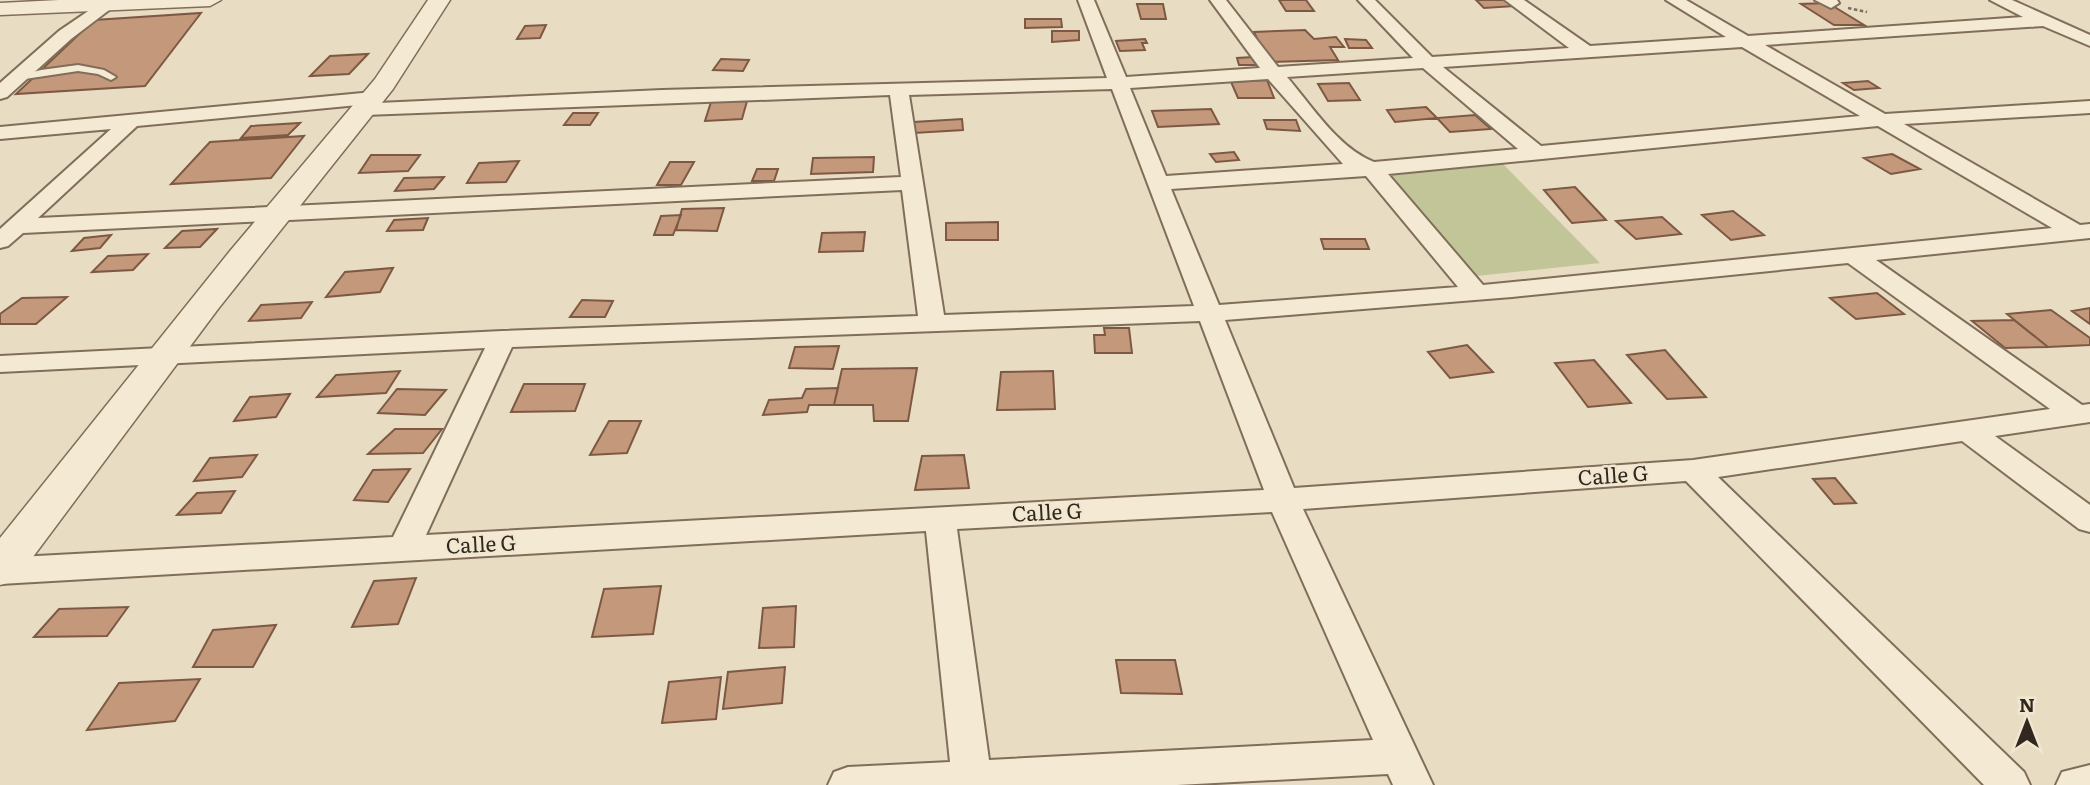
<svg xmlns="http://www.w3.org/2000/svg" width="2090" height="785" font-family="Literata,serif">
<rect width="100%" height="100%" fill="#e8dcc2"/>
<path fill="#c1c597" d="M1501 162 1600 263 1467 277 1383 170Z"/>
<path fill="#c3987b" stroke="#7d5943" stroke-width="2" d="M1279 0H1306L1314 11H1286Z
M1476 0H1508L1516 6 1484 8Z
M1828 3 1864 25H1834L1801 4Z
M1137 4H1163L1166 19H1141Z
M201 13 145 86 16 94 94 20Z
M1025 19H1061L1062 27 1025 28Z
M546 25 540 38 517 39 525 26Z
M1305 30 1314 39 1336 37 1344 47H1330L1338 60 1268 62 1254 32Z
M1052 31H1079V40L1052 42Z
M1145 39 1147 43H1142L1145 50 1120 51 1116 41Z
M1345 39 1366 40 1372 48H1349Z
M368 54 349 74 310 76 330 56Z
M1253 57 1257 65H1239L1237 58Z
M721 59 749 60 743 71 713 70Z
M1267 80 1274 98H1238L1231 82Z
M1868 81 1879 88 1854 90 1843 83Z
M1349 83 1360 100 1328 101 1318 84Z
M747 101 742 119 705 121 711 102Z
M1426 107 1437 118 1395 122 1387 110Z
M1211 109 1219 124 1158 127 1152 111Z
M573 113H598L590 125H564Z
M1475 115 1491 129 1450 132 1437 118Z
M962 119 963 130 914 133V122Z
M1264 120H1296L1300 131 1267 129Z
M300 123 288 135 241 138 251 126Z
M304 136 271 178 171 184 210 142Z
M1234 152 1239 160 1216 162 1210 154Z
M1892 154 1920 169 1891 174 1864 158Z
M371 155H420L408 171 359 173Z
M874 157 873 172 811 174 813 158Z
M519 161 506 182 467 183 479 163Z
M670 162H694L681 185H657Z
M757 169H778L774 181H752Z
M444 177 434 189 395 191 404 178Z
M1575 187 1606 220 1572 223 1544 190Z
M724 208 717 231 676 230 682 209Z
M1733 211 1764 235 1731 240 1702 215Z
M681 215 673 235H654L661 216Z
M1662 217 1681 234 1636 239 1616 221Z
M428 218 423 230 387 231 394 220Z
M998 222V240H946V223Z
M217 229 200 247 165 248 182 231Z
M865 232 863 251 819 252 822 233Z
M111 235 100 248 72 251 84 238Z
M1321 239H1365L1369 249H1324Z
M148 254 133 270 92 272 108 256Z
M393 268 380 292 326 297 345 272Z
M1877 293 1904 314 1856 319 1830 298Z
M67 297 36 324H0V314L22 298Z
M582 300 613 301 605 317H570Z
M312 302 301 318 249 321 261 305Z
M2090 308V324L2072 311Z
M2051 310 2090 338V345L2048 347 2007 314Z
M2014 320 2048 347 2005 348 1972 321Z
M1104 328H1129L1132 353H1095L1094 335H1105Z
M1467 345 1493 372 1450 378 1428 352Z
M839 346 833 369 789 368 795 347Z
M1665 350 1706 397 1667 399 1627 355Z
M1594 360 1631 403 1588 407 1555 363Z
M917 368 908 421H874L873 405H834L842 369Z
M400 371 386 393 317 397 336 375Z
M1053 371 1055 409 997 410 1001 372Z
M524 384H585L575 411 511 412Z
M838 388 834 405H809L807 412 763 415 769 400 802 398 806 389Z
M397 389 446 390 425 415 378 413Z
M290 394 276 417 234 421 250 397Z
M609 421H641L627 453 590 455Z
M395 429H442L423 453 368 454Z
M257 455 242 477 194 481 210 458Z
M964 455 969 488 915 490 922 456Z
M410 469 388 502 354 500 373 470Z
M1835 478 1856 503 1834 504 1813 479Z
M235 491 221 513 177 515 197 493Z
M416 578 398 624 352 627 374 581Z
M661 586 653 634 592 637 604 589Z
M796 606 794 647 759 648 763 608Z
M128 607 107 636 34 637 59 609Z
M276 625 253 667H193L213 630Z
M1116 660H1175L1182 694 1121 693Z
M785 667 782 703 723 709 728 672Z
M721 677 716 719 662 723 669 682Z
M200 679 175 721 87 730 119 683Z"/>
<g fill="none" stroke-linecap="round" stroke-linejoin="round">
<defs>
<path id="service" d="M78 65 104 70 116 77 111 80 98 74 78 71 18 80 13 77 41 70Z"/>
<path id="minor" d="M1078 0H1094L1126 77 1260 68 1210 0H1226L1278 67 1413 58 1358 0H1375L1432 57 1569 48 1505 0H1524L1590 46 1726 37 1666 0H1686L1748 36 2023 17 1990 0H2012L2090 35V46L2043 26 1765 45 1885 114 2090 101V113L1904 124 2080 225 2090 224V238L1876 260 2082 405 2090 404V422L1995 436 2090 505V532L2079 529 1962 441 1718 477 2024 772 2030 785H1984L1686 481 1303 509 1433 785H1393L1388 774 1177 785H828L834 772 848 767 950 762 926 531 0 584V558L393 537 485 348 0 372V356L502 331 918 316 902 190 23 233 8 246 0 248V229L111 129 0 139V127L373 92 383 98 378 103 662 90 1107 78ZM1742 47 1860 116 1541 146 1443 67ZM1423 68 1518 149 1374 162C1338 148 1312 106 1287 77ZM1268 79 1343 164 1166 176 1130 88ZM1112 89 1194 306 944 315 909 95ZM890 95 901 177 38 218 137 126 358 105 355 109 358 113 365 115ZM1878 126 2052 228 1483 285 1388 174ZM1366 176 1458 287 1219 305 1171 189ZM1848 263 2050 409 1693 460 1294 488 1225 320 1512 297ZM1200 321 1264 490 426 535 512 347ZM1272 512 1373 740 989 760 957 529Z
M1815 0H1837L1839 3 1831 8Z
M103 1 113 0 117 4 71 39 7 97 0 99V83L59 31Z
M2090 765V785H2056L2062 772Z"/>
<path id="tertiary" d="M59 0H221L210 6 0 15V3Z
M428 0H450L393 89 218 309 15 581 0 585V538L230 251 375 79Z"/>
</defs>
<use href="#service" stroke="#806e5b" stroke-width="4"/>
<use href="#minor" stroke="#806e5b" stroke-width="4"/>
<use href="#tertiary" stroke="#806e5b" stroke-width="3"/>
<path stroke="#806e5b" stroke-width="2.5" stroke-dasharray="3.5 2.5" stroke-linecap="butt" d="M1848 8 1867 12"/>
<use href="#service" fill="#f4ead4" fill-rule="evenodd"/>
<use href="#minor" fill="#f4ead4" fill-rule="evenodd"/>
<use href="#tertiary" fill="#f4ead4" fill-rule="evenodd"/>
</g>
<g text-anchor="middle" stroke-width="5" stroke-linejoin="round" paint-order="stroke">
<g font-size="21" fill="#32271e" stroke="#f1e7d0">
<text transform="translate(1613 476) rotate(-4)" y="7">Calle G</text>
<text transform="translate(1047 513) rotate(-3)" y="7">Calle G</text>
<text transform="translate(481 545) rotate(-3)" y="7">Calle G</text>
</g>
</g>
<g transform="translate(2027 722)" stroke="#f1e7d0" stroke-width="5" paint-order="stroke">
<path d="M0-5L12 26L0 18L-12 26Z" fill="#32271e"/>
<text y="-10" font-size="19" font-weight="bold" text-anchor="middle" fill="#32271e">N</text>
</g>
</svg>
